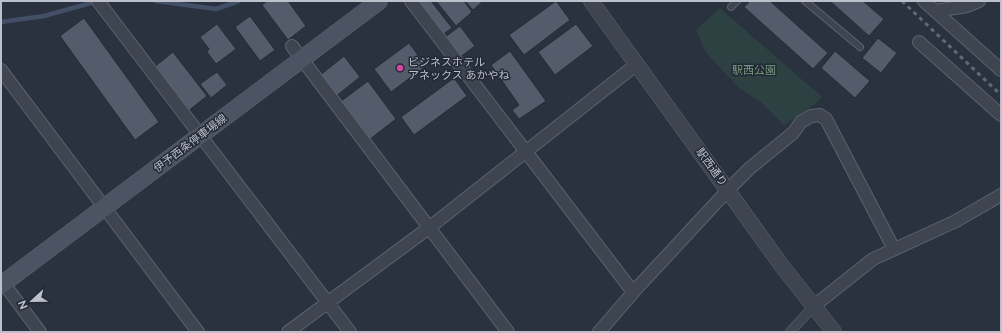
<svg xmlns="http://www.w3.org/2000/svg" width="1002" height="333" font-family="Raleway,'Noto Sans JP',sans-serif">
<rect width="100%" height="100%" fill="#2a3240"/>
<path fill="#2d4042" d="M720 8 822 97 805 112 784 125 762 103 739 88 706 53 696 30Z"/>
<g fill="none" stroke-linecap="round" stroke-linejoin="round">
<path stroke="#424f67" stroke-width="4.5" d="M156 1 216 9 239 1
M1 22 44 16 98 1"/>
</g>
<path fill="#545b6b" stroke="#252b38" d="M267 1H288L306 26 288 40 262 5Z
M417 1H431L452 28 442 35Z
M436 1H464L472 12 456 26Z
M465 1H483L473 10Z
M556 1 570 20 524 55 509 35Z
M750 1H770L828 53 813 69 744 7Z
M830 1H863L884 19 869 36Z
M250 16 275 50 260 61 235 27Z
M84 18 159 122 135 140 60 36Z
M217 24 236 49 216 64 207 52 209 49 200 37Z
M576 24 593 46 555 75 538 52Z
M460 26 475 46 459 58 444 38Z
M878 38 897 53 881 73 862 58Z
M409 43 426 66 391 92 374 69Z
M510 51 546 101 519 119 512 110 519 105 491 65Z
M835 51 870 81 855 98 821 68Z
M173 52 207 96 187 112 153 68Z
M344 56 360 77 335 97 319 76Z
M217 72 227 85 211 98 200 84Z
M454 78 467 96 414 135 401 117Z
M368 81 396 119 369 140 340 102Z"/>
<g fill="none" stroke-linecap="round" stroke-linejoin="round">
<defs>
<path id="service" d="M805 1 860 47
M731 7 737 1"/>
<path id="pedestrian" d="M790 332 814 306"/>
<path id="minor" d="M98 1 350 332
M411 1 633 292
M924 1 1001 70
M935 11 967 6 979 1
M919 42 1001 115
M292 46 508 332
M1 70 198 332
M1 280 40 332
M814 306 873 259 956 221 1001 195
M288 332 430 227 637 64
M599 332 637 288 728 190 750 168 793 133 801 122 811 116 820 115 826 119 894 249"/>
<path id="tertiary" d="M591 1 782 266 834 332"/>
<path id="secondary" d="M1 285 379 1"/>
</defs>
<use href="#service" stroke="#5c626e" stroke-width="8"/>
<use href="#pedestrian" stroke="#5c626e" stroke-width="10"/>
<use href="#minor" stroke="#5c626e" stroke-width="14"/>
<use href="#tertiary" stroke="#5c626e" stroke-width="16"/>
<use href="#secondary" stroke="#5c626e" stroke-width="18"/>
<use href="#service" stroke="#3e4450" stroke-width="6"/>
<use href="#pedestrian" stroke="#3e4450" stroke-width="9"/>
<use href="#minor" stroke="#3e4450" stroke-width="12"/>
<use href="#tertiary" stroke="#3e4450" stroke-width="15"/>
<use href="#secondary" stroke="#4c5463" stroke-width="17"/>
<path stroke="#616877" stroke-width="3" stroke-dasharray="4 4" stroke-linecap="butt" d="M902 1 1001 95"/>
</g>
<circle fill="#d1479c" stroke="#232936" stroke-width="1.5" cx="400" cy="68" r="4"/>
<g text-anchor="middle" stroke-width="3" stroke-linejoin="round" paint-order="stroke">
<g font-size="11" fill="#bbc0ca" stroke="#232936" text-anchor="start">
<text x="408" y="66">ビジネスホテル<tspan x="408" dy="13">アネックス あかやね</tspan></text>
</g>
<g font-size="11" fill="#75997f" stroke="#232936">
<text x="754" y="74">駅西公園</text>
</g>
<g font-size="11" fill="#bbc0ca" stroke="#232936">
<text transform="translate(190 143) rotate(-37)" y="4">伊予西条停車場線</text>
<text transform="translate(712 167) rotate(54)" y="4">駅西通り</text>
</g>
</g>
<rect width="1002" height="333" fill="none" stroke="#bbc0ca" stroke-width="4"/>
<g transform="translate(32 301) rotate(248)" stroke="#232936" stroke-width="3" paint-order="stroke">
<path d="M0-3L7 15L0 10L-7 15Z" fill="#bbc0ca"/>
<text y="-6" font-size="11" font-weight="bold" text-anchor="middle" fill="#bbc0ca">N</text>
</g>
</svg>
